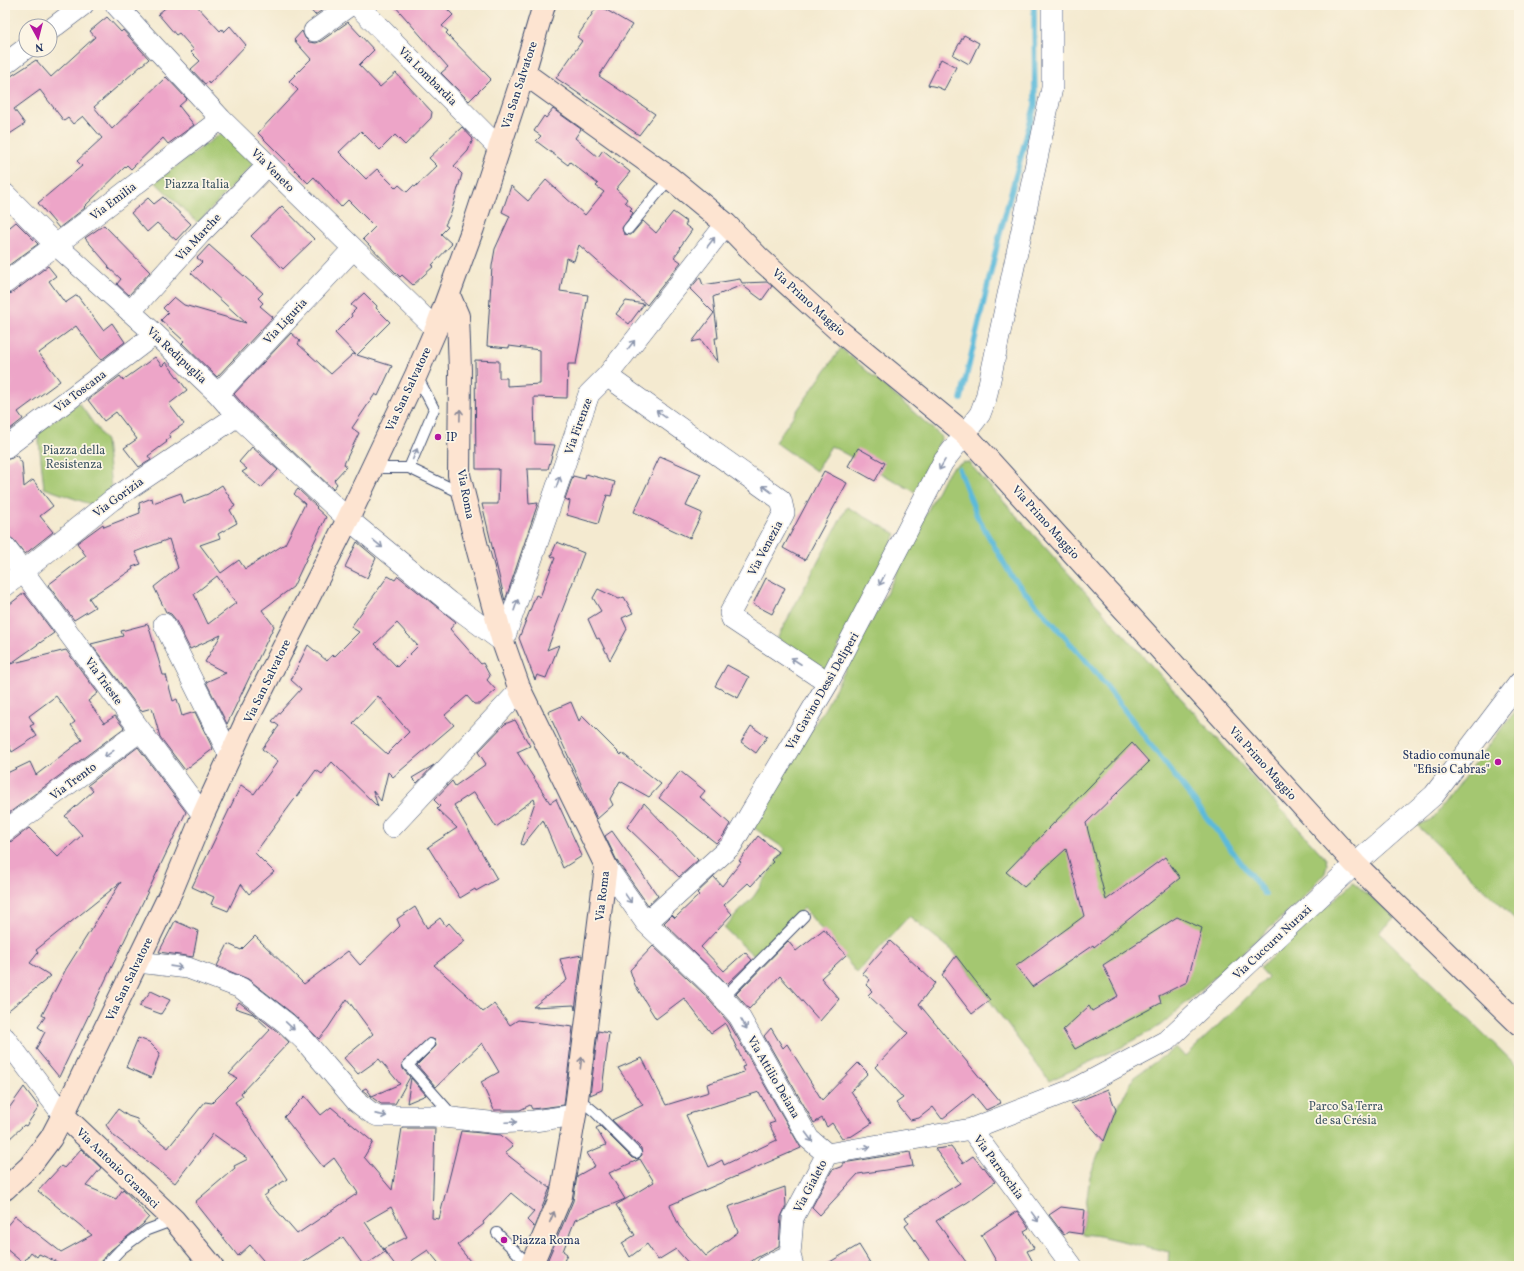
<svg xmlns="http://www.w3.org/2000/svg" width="1524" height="1271" font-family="Vollkorn,serif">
<rect width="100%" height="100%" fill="#fcf5e5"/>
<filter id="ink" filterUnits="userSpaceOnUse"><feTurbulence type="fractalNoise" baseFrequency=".025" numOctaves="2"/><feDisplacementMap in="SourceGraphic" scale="8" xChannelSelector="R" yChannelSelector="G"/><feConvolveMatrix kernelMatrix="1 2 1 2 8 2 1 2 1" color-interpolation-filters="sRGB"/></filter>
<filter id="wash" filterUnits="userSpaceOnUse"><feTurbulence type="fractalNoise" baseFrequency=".012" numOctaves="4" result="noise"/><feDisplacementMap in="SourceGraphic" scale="16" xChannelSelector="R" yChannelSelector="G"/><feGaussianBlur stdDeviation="0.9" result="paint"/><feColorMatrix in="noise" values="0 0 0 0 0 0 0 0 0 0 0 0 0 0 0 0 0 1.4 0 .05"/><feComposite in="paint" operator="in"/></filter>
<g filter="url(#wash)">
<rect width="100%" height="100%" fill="#f4ead0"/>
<path fill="#a4c771" stroke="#607b68" d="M223 132 254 163 198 223 155 182Z
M841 348 942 437 915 492 831 446 816 471 775 442Z
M79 403 106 441 112 496 98 507 44 488 38 432Z
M964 462 969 463 1326 859 1327 865 1325 873 1300 901 1161 1025 1122 1047 1049 1081 953 951 909 916 857 973 804 908 754 956 724 928 754 896 785 849 751 826 825 708 887 592 945 476 952 468Z
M847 507 896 534 827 670 777 639Z
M1519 706V923L1417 825 1431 820 1434 817Z
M1353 882 1395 917 1379 932 1519 1068V1266H1168L1169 1252 1100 1236 1082 1234 1090 1176 1116 1110 1134 1077 1176 1047 1185 1057 1268 977 1260 968Z"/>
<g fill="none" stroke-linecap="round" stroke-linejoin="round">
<path stroke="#5cbada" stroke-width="5.5" d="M961 399 999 237 1035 105 1034 5
M959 469 977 516 1012 577 1094 670 1265 894"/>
</g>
<g id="blocks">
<path fill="#eda5c8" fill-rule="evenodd" d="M169 5H196L220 31 222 29 224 32 230 26 246 45 209 84 208 82 205 84 191 69 200 61 191 52 194 50 179 33 176 35 158 14Z
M306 5H330L315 15Z
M394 5H443L453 15 442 26 448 31 446 33 491 79 469 101 441 73 448 67Z
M598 5 632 25 599 76 655 114 639 135 556 78 582 41 577 37Z
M107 17 121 32 123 30 149 59 94 107 112 129 166 77 187 99 179 106 194 125 168 144 163 138 131 169 127 165 84 207 85 208 59 228 38 203 82 166 77 161 102 138 83 116 73 124 68 118 64 121 40 90 14 109 25 124 5 137V80L36 60 51 77 95 37 90 31Z
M348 22 374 50 359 65 380 87 396 73 432 112 431 118 405 145 395 135 380 150 361 131 339 152 366 179 377 169 396 188 399 185 407 192 413 186 415 187 437 166 429 158 462 127 473 139 468 151 454 166 462 174 451 213 445 225 448 227 441 234 452 244 432 265 434 266 413 285 402 275 400 277 363 239 375 227 348 200 341 207 314 177 308 183 258 133 298 90 289 81 311 59 294 40 302 31 305 38 309 42 316 43 321 41Z
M964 35 979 43 969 64 953 55Z
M941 59 956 67 944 90 937 87 928 85Z
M553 109 581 129 575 138 598 157 603 150 630 172 616 189 627 199 625 202 632 208 630 210 633 213 622 228 624 234 631 235 643 221 656 233 673 212 687 222 685 225 692 230 680 247 681 248 674 257 681 262 647 305 579 245 574 261 566 258 560 291 588 295 580 342 576 364H568L567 398 534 397 535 444 555 445 548 469H527L529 504 538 503 505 601 482 504H498L499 469H476L475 360 499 361V378H507V386L540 384V350L509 346V348L487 346 492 266 495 249 510 216 502 212 511 186 528 201 546 180 585 215 604 192 596 186 598 184 570 162 568 165 536 141 541 136 534 131 544 116 546 118Z
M163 197 191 224 176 240 157 223 147 232 131 213 148 198 154 204Z
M282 206 314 239 283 269 251 236Z
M16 222 38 244 5 268V231Z
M104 225 150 272 129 295 117 284 121 279 108 267 109 266 85 238Z
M209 245 263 293 258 298 263 303 260 306 273 317 217 377 182 343 184 341 161 320 168 313 163 308 174 297 184 305 246 323 191 273 202 262 197 258Z
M48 266 56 276 49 281 65 303 77 295 103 330 112 323 125 342 101 360 76 326 39 353 60 381 18 412 23 419 5 433V295L12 293Z
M700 277 703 285 740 279 742 283 767 282 772 286 762 300 742 285 713 297 718 338H715L718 363 701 340 692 342 714 313 690 289Z
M364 293 377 306 376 308 390 322 357 355 392 366 378 396 375 394 352 428 359 433 344 464 346 467 334 480 337 484 333 489 246 408 234 394 291 333 300 341 298 344 331 374 353 354 356 355 335 333 352 316 351 314 356 309 351 305Z
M626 301 644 304 629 324 616 314Z
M155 357 162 366 166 362 187 390 169 404 184 424 169 434 171 437 166 441 167 442 148 456 151 460 139 467 124 448 137 439 116 412 104 421 88 400 120 376 123 380Z
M252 447 278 470 261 488 242 472 247 469 239 462Z
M858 448 885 463 875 481 848 466Z
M16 455 22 463 24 487 33 480 53 506 40 516 53 532 25 554 14 540 5 534V460L12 458Z
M660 456 701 474 686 506 702 513 690 538 634 512Z
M824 471 847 483 805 560 783 548Z
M586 474 615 482 611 496 607 495 598 524 567 515 570 501 565 499 573 476 585 479Z
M222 485 235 506 230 510 237 523 218 534 220 538 200 545 221 573 239 560 245 569 285 544 305 504 294 494 298 489 317 507 316 508 326 517 293 587 262 610 274 626 227 724 206 682 226 673 205 662 221 635 190 649 175 619 171 614 166 612 154 587 178 568 169 539 135 552 141 564 132 567 133 569 89 598 95 607 74 620 48 585 86 556 77 543 103 524 104 527 140 513 139 503 152 498 153 503 181 493 184 503 208 494ZM217 576 236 603 208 624 194 594Z
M357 542 376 558 367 578 345 567Z
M557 542 584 553 547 650 559 645 546 678 537 675 535 680 519 638 536 595 540 597 555 558 551 556Z
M388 576 395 580 398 576 456 622 450 629 481 664 483 663 490 676 487 680 496 690 480 704H474L467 696 445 715 454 725 393 777 388 772 381 801 373 791 378 807 332 762 322 774 316 770 255 853 274 872 249 894 241 884 228 911 211 904 214 897 192 887 241 785 254 794 278 761 262 749 279 726 272 721 301 689 291 680 308 645 327 661 332 655 334 657 359 632 351 627ZM397 623 418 646 397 667 375 644ZM378 696 409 732 387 754 353 723Z
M766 578 785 588 772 614 753 604Z
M598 589 619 599 624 597 633 613 622 618 627 629 610 660 599 638 597 639 588 619 601 611 593 598Z
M24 593 54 633 10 664 66 650 98 693 88 701 104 723 115 716 124 728 5 816V774L30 762 36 775 82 740 71 725 75 722 56 696 29 716 34 724 30 726 37 736 12 752 5 738V608Z
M148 624 163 675H166L173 701 177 699 182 716 195 712 213 749 185 770 160 737 152 708 141 711 91 644 123 636 121 631Z
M727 665 749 677 738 698 715 686Z
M571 702 579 721 582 716 621 755 622 753 661 784 649 797 620 781 610 799 613 805 597 819 548 712Z
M515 720 530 746 517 752 550 803 556 799 582 856 563 868 543 820 523 845 521 844 535 802 534 799 496 827 474 792 454 805 497 879 476 891 475 889 460 898 428 847 457 828 437 809 440 806 434 800 452 781 455 786 486 764 478 752 505 724Z
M751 726 767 737 756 753 741 742Z
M1132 743 1149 762 1086 823 1106 900 1165 857 1180 878 1094 947 1093 945 1032 987 1016 966 1084 916 1066 849 1024 887 1006 872Z
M138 747 186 812 59 1077 36 1049 45 1032 38 1027 45 1017 42 1015 66 969 121 882 36 950 38 953 30 963 51 976 5 1013V843L12 841 29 828 58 857 82 835 65 816 93 791 88 785Z
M434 765 417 783 412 778Z
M680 771 705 791 700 797 730 824 723 836 716 843 659 798Z
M644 803 698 860 679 877 627 827Z
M612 831 658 896 648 905 617 861 605 836Z
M758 836 778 852 771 860 773 862 751 886 748 883 724 905 732 914 701 947 724 971 745 952 752 960 727 984 664 923 672 915 675 918 699 895 697 893 714 877 722 886 741 862 739 861Z
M415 907 427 928 440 918 446 926 449 923 465 941 434 965 467 995 483 1012 494 1004 510 1025 518 1020 573 1027 564 1105 532 1109 530 1105 520 1110H494L481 1082 499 1072 482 1043 436 1087 417 1065 436 1046 435 1040 429 1038 402 1063 403 1069 410 1077 395 1104H381L362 1090 366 1088 372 1096 400 1084 379 1059 358 1074 344 1058 373 1034 347 999 328 1028 319 1039 293 1014 248 979 217 966 228 944 241 950 255 936 304 984 348 951 360 965 400 926 397 919Z
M1177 917 1202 928 1187 982 1159 996 1161 1003 1075 1049 1063 1030 1089 1006 1092 1011 1118 996 1103 965Z
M175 921 198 931 193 957 159 952Z
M824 929 846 955 821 978 839 999 820 1021 780 976 749 1009 736 994 788 941 796 951Z
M890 941 935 983 919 1004 1001 1103 986 1110 973 1094 942 1119 933 1107 919 1118 910 1120 896 1103 903 1098 875 1067 908 1033 868 995 872 991 866 985 870 980 862 973Z
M653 946 704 994 729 1023 801 1148 670 1205 679 1226 706 1256 738 1232 728 1207 785 1187 786 1206 781 1217 779 1246 756 1258 745 1266H691L676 1249 658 1260 647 1244 630 1257 622 1243 635 1235 616 1205 654 1182 640 1159 609 1173 625 1199 575 1220 563 1251 567 1254 562 1266H545L573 1201 577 1176 595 1166 587 1153 606 1145 596 1128 600 1126 632 1158 638 1159 642 1155 641 1148 612 1120 643 1105 618 1068 642 1058 666 1105 709 1092 707 1084 744 1072 742 1067 745 1066 725 1023 711 1033 684 998 656 1019 635 985 630 970ZM759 1092 775 1122 769 1124 777 1140 724 1165 722 1160 709 1167 686 1115Z
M582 955 575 1010 574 1005 533 1007 567 980 560 959Z
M956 956 990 1000 972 1014 942 975Z
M151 991 170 1000 161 1014 139 1006Z
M239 1002 278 1032 289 1042 241 1093 243 1096 235 1102 287 1179 267 1192 268 1193 264 1196 297 1234 358 1193 334 1158 323 1167 284 1117 305 1096 321 1115 331 1107 373 1142 364 1157 392 1190 402 1128H435L432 1218 439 1219 461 1131 501 1135 513 1146 505 1153 550 1188 534 1227 527 1220 534 1212 511 1193 483 1222 484 1224 457 1245 474 1266H441L428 1250 404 1266H396L383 1249 407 1237 391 1207 365 1222 385 1252 364 1266 343 1237 298 1266H268L250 1245 238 1256 195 1202 235 1168 234 1166 248 1159 213 1134 175 1183 114 1136 106 1125 118 1109 128 1116 137 1119 139 1125 168 1148 205 1102 212 1103 237 1078 229 1074 270 1030 253 1014 235 1008Z
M771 1028 783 1048 787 1044 822 1100 858 1063 868 1073 851 1091 872 1123 852 1136 842 1138 832 1123 827 1127 822 1118 814 1123 764 1036Z
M598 1031 609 1033 602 1090 590 1095Z
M138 1038 149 1042 160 1053 151 1078 126 1067Z
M411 1078 426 1095 407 1103Z
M24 1087 39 1107 26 1126 24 1125 5 1143V1114Z
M1108 1089 1116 1110 1104 1141 1071 1104Z
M951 1147 963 1163 973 1156 983 1168 984 1167 995 1182 968 1202 936 1221 969 1266H933L905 1226 909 1223 905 1217 960 1183 935 1149Z
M81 1149 101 1168 86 1186 116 1199 123 1189 149 1217 143 1224 111 1250 100 1262 99 1266H66L39 1254 37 1257 31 1252 23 1263 5 1248V1228L15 1216 61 1252 92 1235 38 1191 61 1166 64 1168Z
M910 1152 913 1166 858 1174 820 1215 812 1207 832 1170 843 1166V1163Z
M1061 1207 1085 1210 1082 1234 1068 1232 1064 1235 1049 1215Z
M1017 1211 1029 1228 1024 1231 1034 1248 1027 1251 1035 1266H999L981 1235Z
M859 1245 872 1266H823Z"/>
</g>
</g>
<g filter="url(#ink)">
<use href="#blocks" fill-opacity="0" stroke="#3c4b6f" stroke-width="1"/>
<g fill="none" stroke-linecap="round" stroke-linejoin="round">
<defs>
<path id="lane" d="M628 229 670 178
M372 467 377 468H409L434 409 417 376
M409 468 463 494
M723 998 804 916
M430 1044 408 1065 454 1117
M578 1098 596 1113 636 1153
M497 1233 530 1266
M105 1266 121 1249 147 1230 174 1220"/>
<path id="street" d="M116 5 221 119 436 329
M357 5 499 148
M50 30 83 5
M314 31 350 5
M5 64 26 48
M5 194 56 245 155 334 218 394 237 416 348 519 449 602 503 642 589 394 607 376 726 224
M5 283 56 245 221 119
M130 312 200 234 268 165
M607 376 781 500 784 513 730 613 732 619 828 683
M218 394 353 249
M5 448 155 334
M5 547 203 815
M5 586 112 500 237 416
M164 624 230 756
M392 827 520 690
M5 831 140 731
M606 866 646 923 713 986 739 1016 809 1139 827 1154
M646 923 731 846 828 683 943 462 980 414 986 398 1052 88V5
M138 962 188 968 241 988 286 1023 304 1040 356 1101 370 1112 378 1116H434L498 1123 534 1121 575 1115
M5 1038 63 1115
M971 1129 1072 1266
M827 1154 971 1129 1079 1087 1166 1041 1355 864 1434 795 1519 683
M767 1266 790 1255
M793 1266 790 1255 793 1218 827 1154"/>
<path id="secondary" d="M524 73 670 178 726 224 759 258 837 329 965 434 1355 864 1519 1024
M449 295 458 316 460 370 459 475 478 551 503 642 520 690 606 866 575 1115 561 1196 531 1266
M63 1115 174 1220 212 1266
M5 1189 30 1166 51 1138 63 1115 172 890 203 815 244 726 348 519 416 375 436 329 473 228 524 73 544 5"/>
</defs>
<use href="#lane" stroke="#3c4b6f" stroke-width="12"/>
<use href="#street" stroke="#3c4b6f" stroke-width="22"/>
<use href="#secondary" stroke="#3c4b6f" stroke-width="24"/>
<use href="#lane" stroke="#fff" stroke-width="10"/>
<use href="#street" stroke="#fff" stroke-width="21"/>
<use href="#secondary" stroke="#fde4d1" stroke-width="22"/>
</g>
<defs><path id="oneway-shaft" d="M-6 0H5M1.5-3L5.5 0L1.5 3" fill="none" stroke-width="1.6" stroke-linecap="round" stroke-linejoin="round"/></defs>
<g stroke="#8d97ae">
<use href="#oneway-shaft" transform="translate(711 242) rotate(-52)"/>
<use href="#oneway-shaft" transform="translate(631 345) rotate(-52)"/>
<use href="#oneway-shaft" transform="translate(661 414) rotate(-144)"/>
<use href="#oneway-shaft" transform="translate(415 454) rotate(-67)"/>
<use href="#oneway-shaft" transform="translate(942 465) rotate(120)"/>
<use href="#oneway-shaft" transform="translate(558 482) rotate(-71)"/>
<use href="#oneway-shaft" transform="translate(767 489) rotate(-144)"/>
<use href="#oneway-shaft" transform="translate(378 544) rotate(39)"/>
<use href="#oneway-shaft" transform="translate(882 580) rotate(118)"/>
<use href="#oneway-shaft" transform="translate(516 605) rotate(-71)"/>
<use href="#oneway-shaft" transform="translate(796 661) rotate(-147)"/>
<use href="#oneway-shaft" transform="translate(109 754) rotate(144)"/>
<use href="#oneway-shaft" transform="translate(628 898) rotate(55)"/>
<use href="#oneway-shaft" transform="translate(176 967) rotate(8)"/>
<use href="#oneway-shaft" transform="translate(744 1024) rotate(60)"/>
<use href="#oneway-shaft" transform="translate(290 1026) rotate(43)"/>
<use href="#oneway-shaft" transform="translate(381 1115) rotate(11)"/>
<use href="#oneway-shaft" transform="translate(511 1122) rotate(-2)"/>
<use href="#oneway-shaft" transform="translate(809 1137) rotate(53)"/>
<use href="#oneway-shaft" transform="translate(865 1148) rotate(-10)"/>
<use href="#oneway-shaft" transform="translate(1035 1217) rotate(54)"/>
</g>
<g stroke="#8c8a98">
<use href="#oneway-shaft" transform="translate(460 415) rotate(-89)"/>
<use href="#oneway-shaft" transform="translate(581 1063) rotate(-83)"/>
<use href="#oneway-shaft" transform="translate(552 1217) rotate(-67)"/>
</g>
</g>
<g fill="#b5179e" stroke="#fcf5e5" stroke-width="1.5">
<circle cx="438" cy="437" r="4"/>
<circle cx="1498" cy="762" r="4"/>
<circle cx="504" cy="1240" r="4"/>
</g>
<g text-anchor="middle" stroke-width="3.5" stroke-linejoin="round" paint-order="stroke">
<g font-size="12" fill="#1b2f5e" stroke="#fcf5e5">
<text transform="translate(428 76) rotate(45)" y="4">Via Lombardia</text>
<text transform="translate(519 85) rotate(-72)" y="4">Via San Salvatore</text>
<text transform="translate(273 170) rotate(45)" y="4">Via Veneto</text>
<text transform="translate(113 201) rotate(-37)" y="4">Via Emilia</text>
<text transform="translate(198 237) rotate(-47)" y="4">Via Marche</text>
<text transform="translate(809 302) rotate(42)" y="4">Via Primo Maggio</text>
<text transform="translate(285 321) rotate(-47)" y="4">Via Liguria</text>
<text transform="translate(177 355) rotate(43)" y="4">Via Redipuglia</text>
<text transform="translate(408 389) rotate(-65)" y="4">Via San Salvatore</text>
<text transform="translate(80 391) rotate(-37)" y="4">Via Toscana</text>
<text transform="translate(578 426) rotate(-70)" y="4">Via Firenze</text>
<text transform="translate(466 494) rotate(79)" y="4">Via Roma</text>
<text transform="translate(118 497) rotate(-36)" y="4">Via Gorizia</text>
<text transform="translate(1046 522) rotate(48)" y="4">Via Primo Maggio</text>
<text transform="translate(765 548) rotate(-62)" y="4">Via Venezia</text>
<text transform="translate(104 681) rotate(54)" y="4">Via Trieste</text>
<text transform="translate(267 681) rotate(-64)" y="4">Via San Salvatore</text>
<text transform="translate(822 691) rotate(-60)" y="4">Via Gavino Dessì Deliperi</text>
<text transform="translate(1263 763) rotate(48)" y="4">Via Primo Maggio</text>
<text transform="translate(73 781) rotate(-36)" y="4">Via Trento</text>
<text transform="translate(602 896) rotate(-83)" y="4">Via Roma</text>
<text transform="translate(1272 942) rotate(-43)" y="4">Via Cuccuru Nuraxi</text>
<text transform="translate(129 979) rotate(-64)" y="4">Via San Salvatore</text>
<text transform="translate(774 1077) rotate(60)" y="4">Via Attilio Deiana</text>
<text transform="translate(999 1167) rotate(54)" y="4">Via Parrocchia</text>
<text transform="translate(118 1168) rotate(44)" y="4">Via Antonio Gramsci</text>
<text transform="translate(810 1186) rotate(-62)" y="4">Via Gialeto</text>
</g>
<g font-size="12" fill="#3d5563" stroke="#fcf5e5">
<text x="197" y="188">Piazza Italia</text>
<text x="74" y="454">Piazza della<tspan x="74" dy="14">Resistenza</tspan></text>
<text x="1346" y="1110">Parco Sa Terra<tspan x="1346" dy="14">de sa Crésia</tspan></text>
</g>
<g font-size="12" fill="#1b2f5e" stroke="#fcf5e5" text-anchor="start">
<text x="446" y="441">IP</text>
<text x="1490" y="759" text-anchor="end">Stadio comunale<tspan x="1490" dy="14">"Efisio Cabras"</tspan></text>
<text x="512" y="1244">Piazza Roma</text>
</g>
</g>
<rect width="1524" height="1271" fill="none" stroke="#fcf5e5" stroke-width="20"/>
<g transform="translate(38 38) rotate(173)"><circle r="19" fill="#fcf5e5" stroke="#a2a6af"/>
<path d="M0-3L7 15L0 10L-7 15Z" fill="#b5179e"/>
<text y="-6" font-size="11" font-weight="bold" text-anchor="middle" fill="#1b2f5e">N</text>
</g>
</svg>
